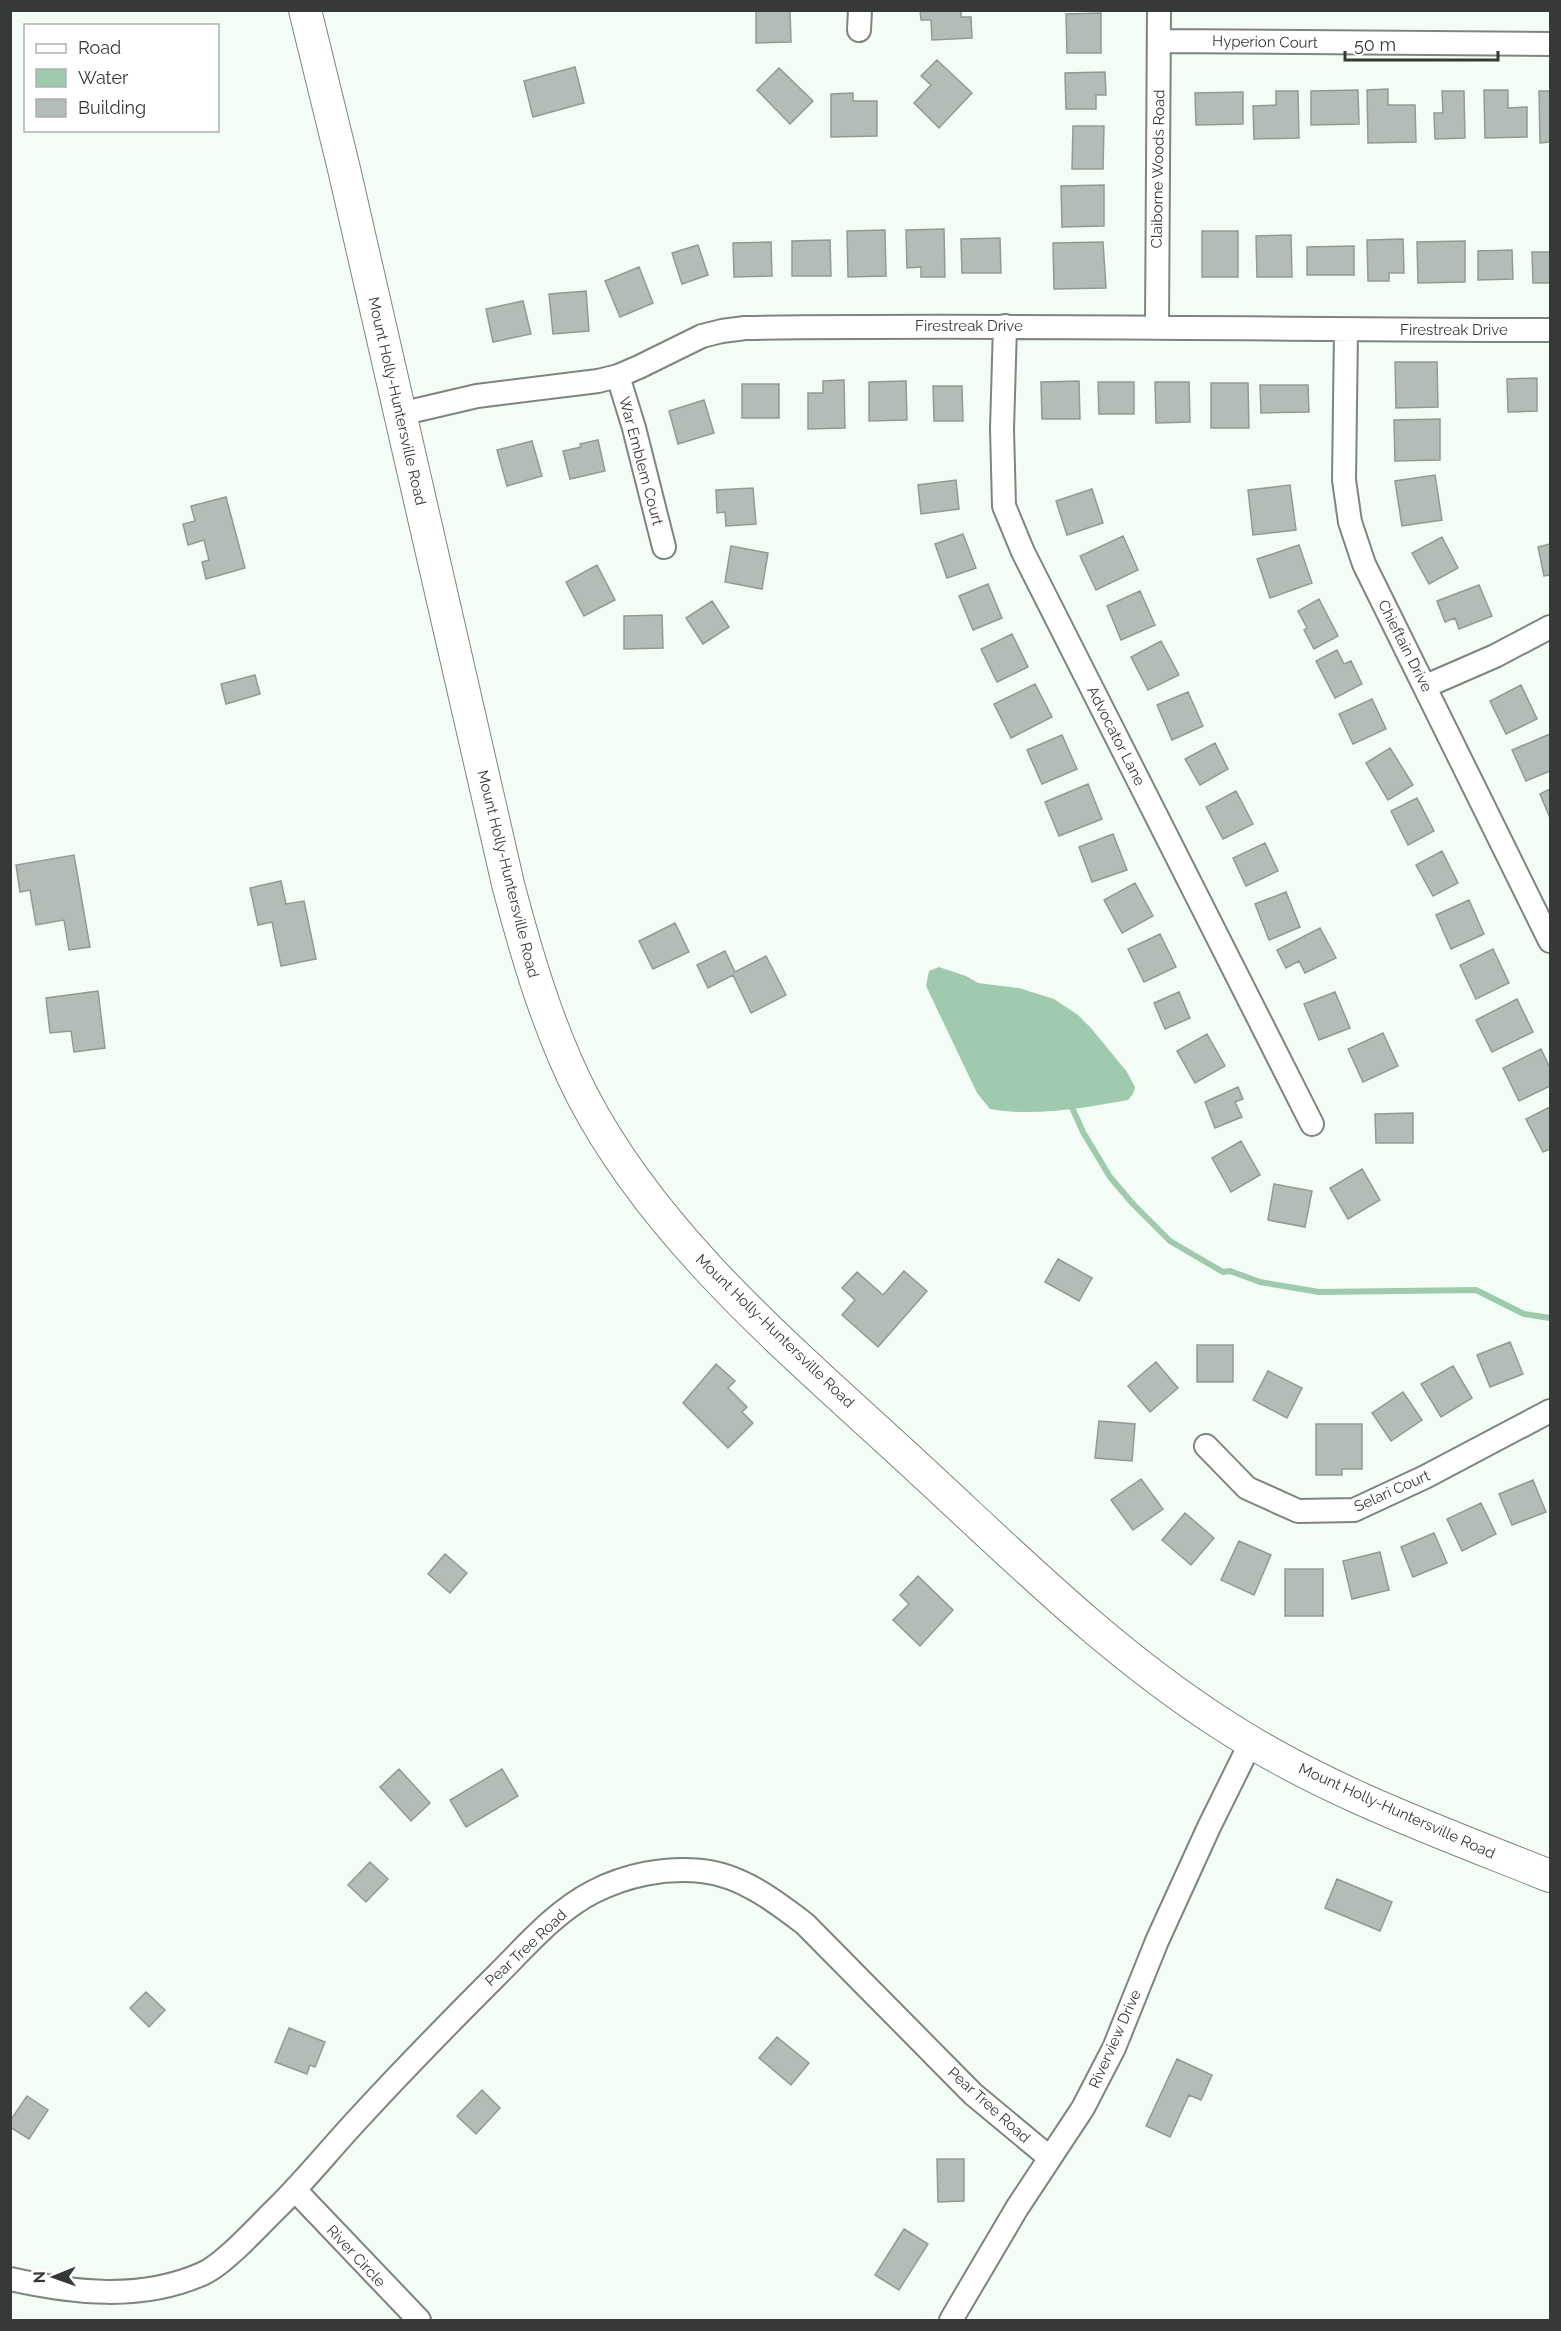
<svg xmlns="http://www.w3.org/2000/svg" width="1561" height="2331" font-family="Raleway,sans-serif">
<rect width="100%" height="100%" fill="#f3fcf5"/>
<path fill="#a0caad" d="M939 967 966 976 978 983 1019 988 1054 999 1078 1015 1091 1028 1127 1072 1135 1087 1133 1094 1128 1100C1082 1108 1036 1117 990 1109L977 1093 926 986 929 971Z"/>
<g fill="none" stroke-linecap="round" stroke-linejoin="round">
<path stroke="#a0caad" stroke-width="6" d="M1070 1103 1083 1132 1110 1177 1133 1204 1170 1241 1223 1272 1230 1271 1260 1282 1319 1292 1476 1290 1524 1314 1550 1318"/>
</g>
<path fill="#b3bcb6" stroke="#929a95" stroke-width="1.5" d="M756 10H790L791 42 756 43Z
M920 10H961V17H971L972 38 932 40 931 20H921Z
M1101 13V53H1067L1066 14Z
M937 60 972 93 939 128 914 103 931 85 921 76Z
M575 67 584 103 533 117 524 81Z
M779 68 813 101 790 124 757 90Z
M1105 72 1106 95H1096V109H1066L1065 73Z
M1388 89V105H1415L1416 142 1368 143 1367 90Z
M1358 90 1359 124 1311 125V91Z
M1484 90H1508V108L1527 107V137L1485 138Z
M1276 91H1298L1299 138 1254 139 1253 106 1276 105Z
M1442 91H1464L1465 138 1435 139 1434 113H1443Z
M1539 91H1550V142L1540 143Z
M1243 92V124L1196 125 1195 93Z
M853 93V101H877V136L831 137V94Z
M1073 126H1104L1103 169H1072Z
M1104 185V226L1062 227 1061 186Z
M944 229 945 277H921V267L907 268 906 230Z
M885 230 886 276 848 277 847 231Z
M1202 231H1238V277H1202Z
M1291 235 1292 277H1257L1256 236Z
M1000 238 1001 273H962L961 239Z
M1403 239 1404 273H1389V281H1368L1367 240Z
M830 240 831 276H792V241Z
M1465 241V282L1418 283 1417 242Z
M771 242 772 276 734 277 733 243Z
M1103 242 1106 288 1054 289 1053 243Z
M698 245 708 275 682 284 672 253Z
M1354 246V275H1307V247Z
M1512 250 1513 279 1478 280V251Z
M1532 252H1550V283H1533Z
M639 267 653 303 620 317 605 281Z
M586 291 589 331 553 334 549 294Z
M523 301 531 334 493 342 486 309Z
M1395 362H1437L1438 407 1396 408Z
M1537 378V411L1508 412 1507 379Z
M844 380 845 428 808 429V393H823V381Z
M906 381 907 420 869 421V382Z
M1079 381 1080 419H1042L1041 382Z
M1098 382H1134V414H1099Z
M1155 382H1189L1190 422 1156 423Z
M1211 383H1248L1249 428H1211Z
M742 384H779V418H742Z
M1260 385H1308L1309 412 1261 413Z
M933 386H962L963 421H934Z
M704 400 714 433 678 444 669 411Z
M1440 419V460L1395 461 1394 420Z
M598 440 605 471 570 479 563 451 581 447 580 444Z
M532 441 542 476 507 486 497 450Z
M1435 475 1442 520 1402 526 1395 481Z
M956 480 959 509 921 514 918 485Z
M1290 485 1296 530 1253 535 1248 490Z
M753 488 756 524 726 526 725 512 717 513 716 490Z
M1092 489 1103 523 1067 535 1056 501Z
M226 497 245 568 206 579 202 562 209 560 204 540 188 545 183 524 195 521 191 506Z
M963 534 976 568 947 578 935 544Z
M1123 536 1138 570 1096 590 1080 556Z
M1442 537 1458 568 1429 584 1412 553Z
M1550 544V575L1544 576 1538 547Z
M1299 545 1312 583 1270 598 1257 559Z
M731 546 768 553 762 589 725 582Z
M597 565 615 600 584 616 566 582Z
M988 584 1002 618 973 630 959 596Z
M1479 585 1492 616 1459 629 1455 618 1445 622 1437 601Z
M1140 591 1155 625 1121 640 1107 606Z
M1319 599 1338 636 1314 649 1304 630 1307 628 1298 611Z
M712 601 729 627 703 644 686 618Z
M662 615 663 648 624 649V616Z
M1012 634 1028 667 997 682 981 649Z
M1161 641 1179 675 1148 690 1131 657Z
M1337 650 1344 664 1351 661 1362 684 1335 698 1316 661Z
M255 675 260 694 226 704 221 684Z
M1035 684 1052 717 1011 738 994 704Z
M1521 685 1537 719 1506 734 1490 701Z
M1188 692 1203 726 1172 740 1157 705Z
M1372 699 1386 729 1353 744 1339 714Z
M1550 734V771L1526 781 1512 750Z
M1062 735 1077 769 1042 784 1027 750Z
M1215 743 1228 769 1200 785 1185 759Z
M1390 748 1413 785 1388 800 1366 763Z
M1088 784 1102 819 1059 836 1045 802Z
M1550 789V818L1540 794Z
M1236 791 1253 824 1223 839 1206 807Z
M1417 798 1434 831 1408 845 1391 811Z
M1113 834 1127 870 1092 882 1079 847Z
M1265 843 1278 871 1246 886 1233 858Z
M1442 851 1458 883 1433 896 1416 865Z
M74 855 90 947 69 950 64 920 36 925 30 890 20 892 16 865Z
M281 881 286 904 304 901 316 959 281 966 272 922 258 925 250 888Z
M1135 883 1153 916 1122 933 1104 900Z
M1286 892 1300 927 1269 940 1255 904Z
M1469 900 1484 934 1451 949 1436 915Z
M675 923 689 952 653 969 639 941Z
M1320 928 1336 958 1305 973 1299 961 1286 968 1277 950Z
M1160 934 1176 967 1144 982 1128 949Z
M1493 949 1509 983 1476 999 1460 965Z
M725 951 735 972 766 956 786 995 751 1013 733 975 708 988 697 965Z
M98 991 105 1048 74 1052 71 1031 50 1033 46 998Z
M1179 992 1190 1018 1165 1029 1154 1003Z
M1335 992 1350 1028 1319 1040 1304 1004Z
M1517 999 1533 1032 1492 1052 1476 1020Z
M1383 1033 1398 1066 1363 1082 1348 1049Z
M1207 1034 1225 1066 1195 1083 1177 1051Z
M1541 1049 1550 1068V1086L1519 1101 1503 1068Z
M1238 1087 1243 1099 1235 1102 1242 1117 1215 1128 1205 1102Z
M1550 1107V1149L1543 1152 1526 1119Z
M1413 1113V1143H1376L1375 1114Z
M1241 1141 1260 1175 1231 1192 1212 1158Z
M1362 1169 1380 1200 1348 1219 1330 1188Z
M1274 1184 1312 1191 1305 1227 1268 1220Z
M1058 1259 1092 1278 1079 1301 1045 1282Z
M904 1271 927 1291 878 1347 842 1315 855 1300 842 1288 857 1272 883 1295Z
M1510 1342 1523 1374 1490 1387 1477 1355Z
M1197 1345H1233V1382H1197Z
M1156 1362 1178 1388 1150 1412 1128 1386Z
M716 1364 735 1381 728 1388 747 1407 742 1412 753 1423 728 1448 683 1403Z
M1453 1366 1472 1398 1441 1417 1421 1384Z
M1268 1371 1302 1388 1287 1418 1253 1400Z
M1403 1392 1422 1420 1391 1441 1372 1413Z
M1099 1421 1135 1424 1132 1461 1095 1458Z
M1316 1424H1362V1469H1342V1475H1316Z
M1141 1479 1163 1509 1133 1530 1111 1500Z
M1533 1480 1546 1512 1512 1525 1499 1494Z
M1481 1503 1496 1534 1462 1551 1447 1519Z
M1185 1513 1214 1538 1191 1565 1162 1540Z
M1434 1533 1447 1563 1413 1577 1401 1547Z
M1239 1541 1271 1555 1254 1595 1221 1580Z
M1380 1552 1389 1590 1352 1599 1343 1561Z
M445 1554 467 1573 450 1593 428 1574Z
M1285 1569H1323V1616H1285Z
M918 1576 953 1610 920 1646 893 1620 909 1604 900 1595Z
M399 1769 430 1803 411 1821 380 1787Z
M502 1769 518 1796 466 1827 450 1800Z
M370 1862 388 1879 366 1902 348 1885Z
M1337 1879 1392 1902 1380 1931 1325 1908Z
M146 1992 165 2010 149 2027 130 2008Z
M289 2028 325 2042 315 2067 310 2065 307 2074 275 2062Z
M777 2037 809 2063 791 2085 759 2058Z
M1177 2059 1212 2075 1201 2100 1189 2095 1170 2137 1146 2126Z
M482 2090 500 2108 476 2134 457 2116Z
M27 2096 48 2110 29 2139 10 2127V2121Z
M937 2159H964V2201L938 2202Z
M904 2229 928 2244 899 2290 875 2275Z"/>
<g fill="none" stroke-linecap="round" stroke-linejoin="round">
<defs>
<path id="minor" d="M859 30 860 10
M1159 41 1550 44
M1005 326 1002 429 1004 506 1023 552 1312 1124
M1157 327 1159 10
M1346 330 1344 480 1350 522 1364 564 1550 941
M618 376 634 428 664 547
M400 414 477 396 598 381 618 376 639 367 702 336 722 331 745 328C1014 324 1282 330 1550 330
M1426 686 1495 656 1550 627
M1206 1446 1247 1488 1298 1511 1354 1510 1425 1477 1550 1411
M295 2190 419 2320
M10 2279C74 2293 141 2301 202 2274 224 2265 261 2223 279 2206 307 2178 331 2148 358 2119 403 2070 450 2022 497 1975 526 1946 556 1911 593 1892 626 1875 665 1867 702 1871 741 1875 775 1901 805 1924L973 2094 1050 2158
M951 2320 1017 2208 1083 2108 1114 2048 1157 1941 1209 1827 1251 1742"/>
<path id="secondary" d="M305 10 344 169 508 884C527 956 548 1028 582 1095 660 1246 805 1362 927 1476 1022 1564 1115 1656 1225 1726 1325 1791 1440 1832 1550 1876"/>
</defs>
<use href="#minor" stroke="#7e8580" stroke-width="26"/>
<use href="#secondary" stroke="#7e8580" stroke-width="34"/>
<use href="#minor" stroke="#fff" stroke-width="22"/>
<use href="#secondary" stroke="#fff" stroke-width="32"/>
</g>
<g text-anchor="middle" stroke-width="5" stroke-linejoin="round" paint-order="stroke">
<g font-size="15" fill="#363937" stroke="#fff">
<text transform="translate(1265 42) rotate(1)" y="5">Hyperion Court</text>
<text transform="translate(1158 169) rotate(-89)" y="5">Claiborne Woods Road</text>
<text x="969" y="331">Firestreak Drive</text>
<text x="1454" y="335">Firestreak Drive</text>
<text transform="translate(397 401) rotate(77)" y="5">Mount Holly-Huntersville Road</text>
<text transform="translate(641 461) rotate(75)" y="5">War Emblem Court</text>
<text transform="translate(1405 646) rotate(63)" y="5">Chieftain Drive</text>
<text transform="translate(1116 736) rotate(63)" y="5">Advocator Lane</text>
<text transform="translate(508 874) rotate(76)" y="5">Mount Holly-Huntersville Road</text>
<text transform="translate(775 1331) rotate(44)" y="5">Mount Holly-Huntersville Road</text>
<text transform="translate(1392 1491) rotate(-24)" y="5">Selari Court</text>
<text transform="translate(1397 1811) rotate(24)" y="5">Mount Holly-Huntersville Road</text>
<text transform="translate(526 1948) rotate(-43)" y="5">Pear Tree Road</text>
<text transform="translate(1115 2039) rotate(-66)" y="5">Riverview Drive</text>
<text transform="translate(989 2105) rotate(42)" y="5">Pear Tree Road</text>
<text transform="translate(356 2256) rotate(47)" y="5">River Circle</text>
</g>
</g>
<rect width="1561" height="2331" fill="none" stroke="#363937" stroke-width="24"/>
<rect x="24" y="24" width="195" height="108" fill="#ffffff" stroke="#afb0af" stroke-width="1.5"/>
<rect x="36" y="44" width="30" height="9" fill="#ffffff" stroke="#afb0af" stroke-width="1.5"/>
<text x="78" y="54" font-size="18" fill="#363937">Road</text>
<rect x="36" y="69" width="30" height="18" fill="#a0caad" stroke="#afb0af" stroke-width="1.5"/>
<text x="78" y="84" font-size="18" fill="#363937">Water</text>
<rect x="36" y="99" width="30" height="18" fill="#b3bcb6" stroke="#afb0af" stroke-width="1.5"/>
<text x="78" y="114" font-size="18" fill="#363937">Building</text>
<g transform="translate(54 2277) rotate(269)" stroke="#ffffff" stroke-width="4.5" paint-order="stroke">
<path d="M0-4.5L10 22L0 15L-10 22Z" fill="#363937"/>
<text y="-9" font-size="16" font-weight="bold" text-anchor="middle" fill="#363937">N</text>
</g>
<path d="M1345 51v9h153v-9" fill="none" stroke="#363937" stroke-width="3"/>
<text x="1354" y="51" font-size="18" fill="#363937" stroke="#ffffff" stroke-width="4.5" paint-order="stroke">50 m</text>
</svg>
